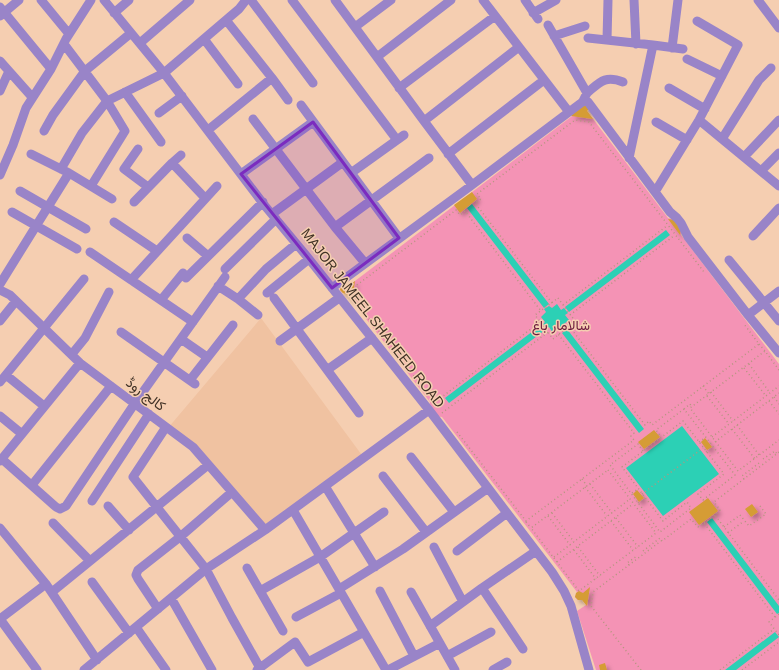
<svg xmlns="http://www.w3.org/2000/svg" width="779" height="670" font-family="Helvetica,Vazirmatn,sans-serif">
<defs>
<filter id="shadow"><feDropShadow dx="3.5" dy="3.5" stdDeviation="2" flood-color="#0004"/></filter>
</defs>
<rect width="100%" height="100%" fill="#f5ceb1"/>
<path fill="#f0c2a1" d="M261 318 364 458 265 530 193 447 168 428Z"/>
<path fill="#f493b5" d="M580 110 587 111 668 218 676 220 681 227V235L779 364V670H596L577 611 586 605 583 600H578L575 597 577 592 442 417 435 416 429 408 430 402 347 294 343 293 340 290 341 287 344 285 348 286 355 281Z"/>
<path fill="#2cd0b5" d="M472 204 549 304 544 308 467 208Z
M666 230 670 235 569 312 565 307Z
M557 304 561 310 564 308 568 313 565 315 569 320 564 324 566 327 561 331 559 328 553 333 549 327 546 329 543 324 545 322 541 317 546 312 544 309 549 306 552 308Z
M541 325 545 330 449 403 445 398Z
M567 329 644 429 639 433 562 333Z
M682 426 719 474 663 516 626 468Z
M712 518 779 606V613L777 614 707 522Z
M775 632 779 637 736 670H725Z"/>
<path fill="#d59c34" filter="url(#shadow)" d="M580 105 588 106V110L587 111 593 119 571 116Z
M472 192 477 199 460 213 454 205Z
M668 219 676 220 681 227 680 235Z
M355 281 352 301 346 294 343 293 340 290 341 287 344 285 348 286Z
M654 430 660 437 644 449 638 442Z
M705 438 712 447 707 450 701 442Z
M637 490 644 498 639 502 633 494Z
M708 498 718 511 699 525 689 512Z
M752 504 758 512 751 517 745 509Z
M590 587 587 606 582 600H578L575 597 576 593 579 591 583 593Z
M605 663 607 670H600L599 665Z"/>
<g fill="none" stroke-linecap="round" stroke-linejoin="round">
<path stroke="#b4967f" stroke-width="1.5" stroke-dasharray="1 3" stroke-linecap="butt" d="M558 298 575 321 553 339 535 315Z
M552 303 475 203 481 199 477 194 575 120 589 122 704 272
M563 305 668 225
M570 315 675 235
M569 326 645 425 649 421 652 425 759 344 744 324
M759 344 765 351
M749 364 770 393
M744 368 766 396
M779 370 765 351 690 408 738 471 779 440
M414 376 354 300 357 285 456 210 460 215 465 211 541 311
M703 386 709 394
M711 392 733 421
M707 396 729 424
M774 397 779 404
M769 401 779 414
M434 403 540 322
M684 409 690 404 692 407
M442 413 548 332
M737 425 759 455
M732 429 755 459
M457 432 526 521 634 440 631 436 634 433 558 334
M712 437 779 386
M699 442 706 437
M715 442 779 393
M643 451 638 444 610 465 660 532 691 508 687 502 663 521 622 467 683 421 724 474 698 494 703 500 735 475 684 409 656 430 661 437
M706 452 713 447
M779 452 714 502 720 510 715 515 779 600
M763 459 775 451 777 454
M608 470 656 533 579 591 531 528Z
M582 479 587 486
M744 479 742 476 759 463
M590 484 612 513
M585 487 607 516
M632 493 638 489
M642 494 703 448
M638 503 645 498
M552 513 574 542
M548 516 570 545
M616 518 638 547
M611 521 633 550
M526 522 531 528
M704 523 715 515
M724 527 740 515 749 526 766 514 760 506
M728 533 744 521
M578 547 600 576
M574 550 596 579
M643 551 660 538 662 541 691 519 698 527 704 523 775 617
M554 557 630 499
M557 562 633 504
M629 565 627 563 637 556
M779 614 769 622 779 635
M641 670 591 606 593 592 661 541
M720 670 774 629
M742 670 779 642"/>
<path stroke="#9984c8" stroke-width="9" d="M41 0 69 34
M104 0 164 73 265 206 309 259 429 410 507 513 552 572 564 591 571 606 589 670
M251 0 313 83
M292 0 397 140
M335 0 424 121 472 185
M483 0 569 112
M525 0 538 19
M634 0 636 44
M758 0 779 28
M0 7 51 69
M114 13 129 0
M533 13 556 0
M0 16 19 0
M226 20 272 78
M548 25 587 93 583 101
M355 27 391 0
M554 36 585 26
M588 38 653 45
M204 39 238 84
M607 40 608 0
M140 43 190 0
M64 44 107 101 164 73 239 9 246 0
M672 48 678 0
M377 57 451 0
M687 59 722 76
M0 61 32 97
M399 88 495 16
M669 88 705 109
M0 91 9 71
M125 92 161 142
M587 93C600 82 605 75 623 82
M301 105 399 238
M159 113 182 96
M253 119 335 227 365 263
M699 120 779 186
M424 121 519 47
M656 122 687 140
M208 130 272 78 288 100
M44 131 53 115 85 71 131 33
M722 139 759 80 771 68
M138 149 124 169 148 187
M31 154 69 173 112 199
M448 154 544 80
M181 155 172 163 205 198
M744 157 779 120
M629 158 653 45 683 49
M61 169 82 133 107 101 125 131 91 186
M761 171 779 153
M351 173 404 135
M241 174 313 122
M0 175 13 145 26 108 51 69 66 39 91 0
M20 191 86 229
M655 192 699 120 738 45 697 21
M134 202 172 163
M12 212 77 249
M272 214 343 162
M114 222 157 251
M335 227 429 158
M753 236 779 208
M187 238 208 256
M90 252 193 322
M729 260 779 321
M225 269 276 219
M186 278 263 202
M131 280 217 186
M0 284 69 173
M218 286 238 299 258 315
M332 288 472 185 581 103C583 101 585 101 588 102L670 212 677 218 681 223 688 237 748 315 779 353
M0 290 10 295 80 363 193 447 265 530
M267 293 309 259
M274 298 359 413
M238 299 266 269 296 244
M161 300 183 273
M748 315 779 291
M0 321 16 301
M121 332 195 384
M181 339 207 357
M280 341 339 298
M72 354 85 338 109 292
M327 370 372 338
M6 375 44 406
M190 380 233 325
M0 382 84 279
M0 416 22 434
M166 427 133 477 206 569 232 618 260 668
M411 457 454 512
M2 459 56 507 60 509 66 506 135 403 225 277
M0 461 80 363
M383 476 426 532
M32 485 111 386
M325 486 375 567
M92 501 149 414
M108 506 129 530
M293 510 386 670
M53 523 90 561
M0 528 46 584 97 660
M434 547 463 602
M457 551 507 513
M247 568 283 631
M92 582 129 633
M482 588 523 649
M339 589 403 549 488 488
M260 591 320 557 384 512
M380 591 414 656
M52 592 208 465
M411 592 455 670
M171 598 212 670
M158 609 138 579 136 575 138 570 180 537 232 492
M296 617 341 593
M0 619 37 670
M0 619 46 584
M430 626 482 588 536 551
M136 627 166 670
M447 656 491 632
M84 670 206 569 265 530 429 410
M257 670 295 642 308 662 364 632
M388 670 440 643
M493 670 507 662"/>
</g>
<path fill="#7b2cbf" fill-opacity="0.2" stroke="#7b2cbf" stroke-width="3" stroke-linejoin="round" d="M313 122 399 238 332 288 241 174Z"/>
<g text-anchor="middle" stroke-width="3" stroke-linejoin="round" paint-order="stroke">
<g font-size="14" fill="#413226" stroke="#f5ceb1">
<text transform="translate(373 318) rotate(52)" y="5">MAJOR JAMEEL SHAHEED ROAD</text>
<text transform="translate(146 394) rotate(37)" y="5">کالج روڈ</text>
</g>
<g font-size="14" fill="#6c1b3e" stroke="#f5ceb1">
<text x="561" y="330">شالامار باغ</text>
</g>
</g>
</svg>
